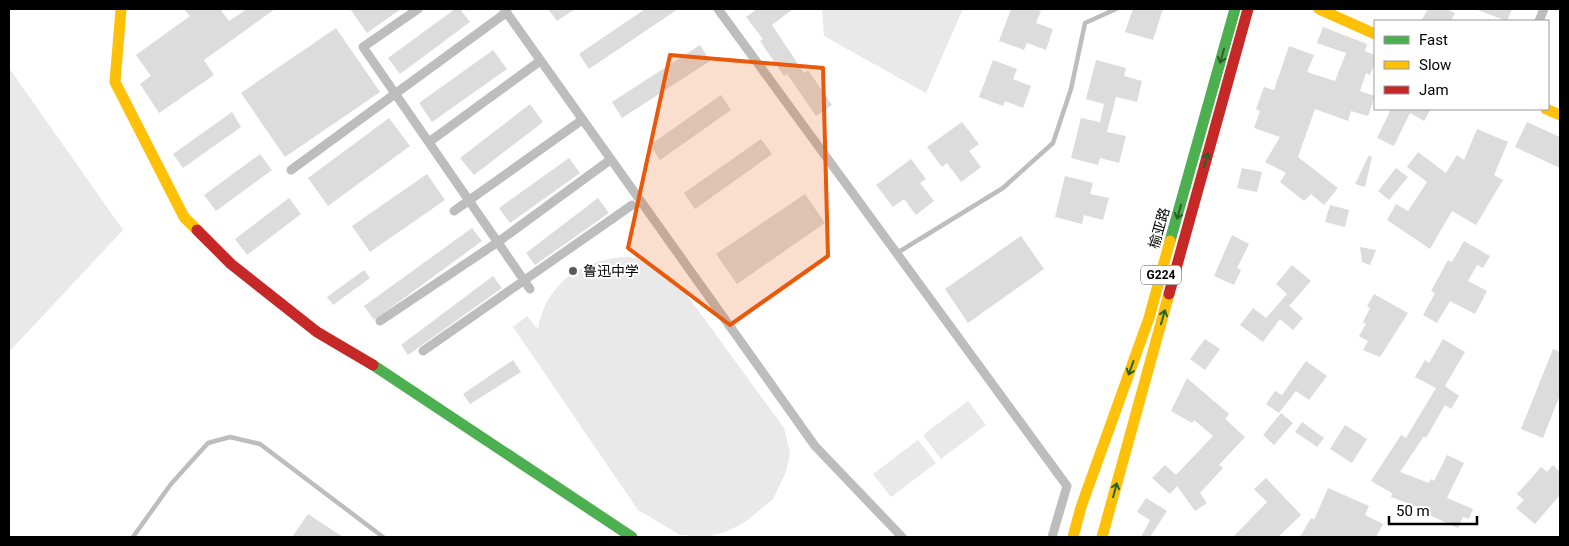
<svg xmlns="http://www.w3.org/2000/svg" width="1569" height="546" font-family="Roboto,'Noto Sans SC',sans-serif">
<rect width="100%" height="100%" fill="#fff"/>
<path fill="#e9e9e9" d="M822 9H963L926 93 824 36Z
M9 68 123 230 9 352Z
M630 257 651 263 676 280 784 428 790 453 786 472 773 499 745 522 726 532 706 537 680 535 638 510 513 327 527 316 538 329C545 283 585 257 630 257Z
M968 401 986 425 941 459 923 435Z
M918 440 936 463 891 497 873 474Z"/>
<path fill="#dcdcdc" d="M184 9H220L229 21 247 9H275L204 60 214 75 159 113 140 84 151 76 136 55 190 16Z
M350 9H401L367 33Z
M455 9H460L470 22 400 74 388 58Z
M548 9H575L557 21Z
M645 9H678L589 69 579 54Z
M757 9H793L772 25 804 73 808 70 832 105 816 116 787 74 784 76 760 41 763 39 746 17Z
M1011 9H1034L1041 11 1036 23 1053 29 1046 50 1027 43 1024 50 999 41Z
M1133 9H1163L1153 40 1125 32Z
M1428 9H1446L1455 13 1451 21H1421Z
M1475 9H1512L1507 21Z
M1323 27 1367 44 1365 51 1375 55V63L1370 75 1366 73 1360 91 1375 96 1368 116 1351 111 1348 121 1315 109 1298 157 1338 188 1324 205 1311 194 1304 201 1280 182 1286 173 1265 162 1280 137 1254 128 1260 111 1256 109 1264 87 1274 90 1289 46 1314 55 1307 72 1335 81 1346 53 1317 43Z
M336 28 380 92 285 157 241 93Z
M700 45 710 61 622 118 612 102Z
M493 50 507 69 432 122 419 103Z
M993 60 1017 69 1013 79 1031 86 1023 108 1005 101 1003 106 979 97Z
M1096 60 1126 68 1124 76 1142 81 1137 102 1116 97 1107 132 1126 136 1119 163 1100 158 1098 165 1071 158 1081 118 1100 122 1104 104 1086 99Z
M721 95 731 110 660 160 650 145Z
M530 104 543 122 474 175 460 158Z
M1391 109H1431L1424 121 1410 113 1394 146 1377 138Z
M232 112 241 127 183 168 173 154Z
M389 118 410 146 328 206 308 178Z
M962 122 979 144 969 151 981 167 961 182 947 163 942 167 927 147Z
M1527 122 1560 137V168L1515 147Z
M1477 129 1508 142 1494 175 1503 180 1476 225 1452 211 1430 249 1387 220 1396 204 1408 211 1427 182 1407 167 1418 152 1446 173 1457 155 1464 160Z
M761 139 772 154 695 209 684 193Z
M260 154 272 170 216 211 204 195Z
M1369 155 1372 157 1365 187 1355 184Z
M569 158 580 173 510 223 499 208Z
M911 159 926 179 920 183 934 201 916 215 904 199 893 207 876 185Z
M1242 168 1262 172 1257 192 1237 188Z
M1396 168 1408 177 1389 200 1378 191Z
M427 174 445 200 370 252 352 226Z
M1065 176 1093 183 1090 194 1109 198 1103 220 1084 215 1082 224 1055 217Z
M805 194 825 223 737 284 716 254Z
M289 198 301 214 247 255 235 239Z
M598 198 609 213 535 265 526 253Z
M1330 205 1349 210 1345 227 1325 222Z
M472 228 482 241 374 320 364 306Z
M1232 235 1249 244 1237 268 1241 270 1234 285 1214 276Z
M1021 236 1044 269 968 323 945 289Z
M1464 241 1490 256 1483 268 1477 265 1468 281 1487 291 1475 314 1450 301 1437 323 1423 315 1435 293 1431 291 1448 260 1452 262Z
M1360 247 1376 250 1370 265 1362 262Z
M1292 265 1311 281 1289 306 1303 318 1293 330 1280 319 1263 342 1240 325 1253 308 1266 318 1287 294 1276 284Z
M364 270 370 278 333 305 327 297Z
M493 276 502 288 408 355 401 345Z
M1374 294 1408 313 1380 357 1363 350 1368 341 1359 336 1366 324 1363 322 1370 308 1367 306Z
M1205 339 1220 349 1205 370 1190 359Z
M1443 339 1465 352 1445 386 1459 396 1451 409 1445 405 1426 438 1424 436 1400 472 1429 483 1431 479 1434 481 1447 455 1464 463 1447 498 1473 509 1469 519 1463 517 1458 528 1416 509 1417 507 1391 497 1392 493 1371 481 1401 435 1406 438 1436 388 1415 377 1425 360 1429 363Z
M1553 349 1560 352V395L1543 438 1521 429Z
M513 360 521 372 470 404 463 394Z
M1306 361 1327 376 1309 400 1296 391 1279 413 1266 404 1275 391 1282 395Z
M1187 378 1229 414 1225 419 1245 437 1219 465 1223 468 1200 493 1207 503 1195 511 1177 486 1170 494 1152 478 1165 465 1176 475 1213 436 1194 420 1192 423 1171 411Z
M1281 413 1293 423 1274 445 1263 435Z
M1302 422 1324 438 1317 447 1295 432Z
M1345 425 1367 439 1352 463 1330 449Z
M1553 465 1560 472V495L1535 524 1516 508 1524 500 1517 494 1541 467 1547 472Z
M1266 478 1301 515 1278 537H1233L1267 502 1254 489Z
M1328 488 1369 506 1365 515 1383 524 1376 537H1300L1311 518 1314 520Z
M1146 498 1167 511 1150 537H1141L1150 520 1137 512Z
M308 514 343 537H292Z"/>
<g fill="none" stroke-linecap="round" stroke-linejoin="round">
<path stroke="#bdbdbd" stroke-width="4.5" d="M897 253 1003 188 1053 143 1071 89 1085 23 1116 9
M133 537 171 484 208 443 230 437 260 444 383 537"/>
<path stroke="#bdbdbd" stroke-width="9" d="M418 9 363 47 530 289
M504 9 815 446 902 537
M718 9 1067 486 1052 537
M1539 21 1544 9
M429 142 540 61
M291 170 507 12
M454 211 582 120
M380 321 498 242 610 160
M423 351 632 205"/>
<path stroke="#4caf50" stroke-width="11" d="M1170 241 1235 9
M373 365 632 537"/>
<path stroke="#ffc107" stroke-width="11" d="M121 9 115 82 184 217 197 230
M1319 9 1375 34
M1546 109 1560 115
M1073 537 1081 507 1149 318 1170 241
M1102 537 1169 294"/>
<path stroke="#c62828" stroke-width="11" d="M197 230 231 264 317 332 373 365
M1169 294 1248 9"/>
</g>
<defs><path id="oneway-shaft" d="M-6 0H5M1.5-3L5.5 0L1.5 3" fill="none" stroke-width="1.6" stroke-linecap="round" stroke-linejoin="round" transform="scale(1.25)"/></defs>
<g stroke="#2a602c">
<use href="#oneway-shaft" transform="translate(1222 56) rotate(106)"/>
<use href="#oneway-shaft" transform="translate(1206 160) rotate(-74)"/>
<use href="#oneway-shaft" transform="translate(1179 212) rotate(106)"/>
<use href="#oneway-shaft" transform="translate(1163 317) rotate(-74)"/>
<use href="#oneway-shaft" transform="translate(1131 368) rotate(110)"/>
<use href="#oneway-shaft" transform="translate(1115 490) rotate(-75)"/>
</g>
<path fill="#e8590c" fill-opacity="0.2" stroke="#e8590c" stroke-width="4" stroke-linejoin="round" d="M670 55 823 68 828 256 730 325 628 248Z"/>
<circle fill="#595959" stroke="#fff" stroke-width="2" cx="573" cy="271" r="5"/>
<g text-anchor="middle" stroke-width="4" stroke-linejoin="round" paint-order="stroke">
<rect fill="#fff" stroke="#4c4c4c" stroke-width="1" x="1141" y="265.5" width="40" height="19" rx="4"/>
<g font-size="12" font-weight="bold" fill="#000">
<text x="1161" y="279">G224</text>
</g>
<g font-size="14" fill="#000" stroke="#fff">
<text transform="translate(1159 228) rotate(-74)" y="5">榆亚路</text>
</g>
<g font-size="14" fill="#000" stroke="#fff" text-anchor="start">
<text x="583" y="276">鲁迅中学</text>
</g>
</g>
<rect width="1569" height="546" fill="none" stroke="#000000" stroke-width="20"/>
<rect x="1374" y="20" width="175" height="90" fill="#ffffff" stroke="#999999"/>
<rect x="1384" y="36" width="25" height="8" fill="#4caf50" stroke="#999999"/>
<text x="1419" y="45" font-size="15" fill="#000000">Fast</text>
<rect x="1384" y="61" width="25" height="8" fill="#ffc107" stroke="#999999"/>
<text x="1419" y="70" font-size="15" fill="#000000">Slow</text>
<rect x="1384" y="86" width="25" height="8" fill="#c62828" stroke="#999999"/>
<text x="1419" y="95" font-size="15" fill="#000000">Jam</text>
<path d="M1389 516v8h88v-8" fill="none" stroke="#000000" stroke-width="2.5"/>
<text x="1396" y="516" font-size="15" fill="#000000" stroke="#ffffff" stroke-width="4" paint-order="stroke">50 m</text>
</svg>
